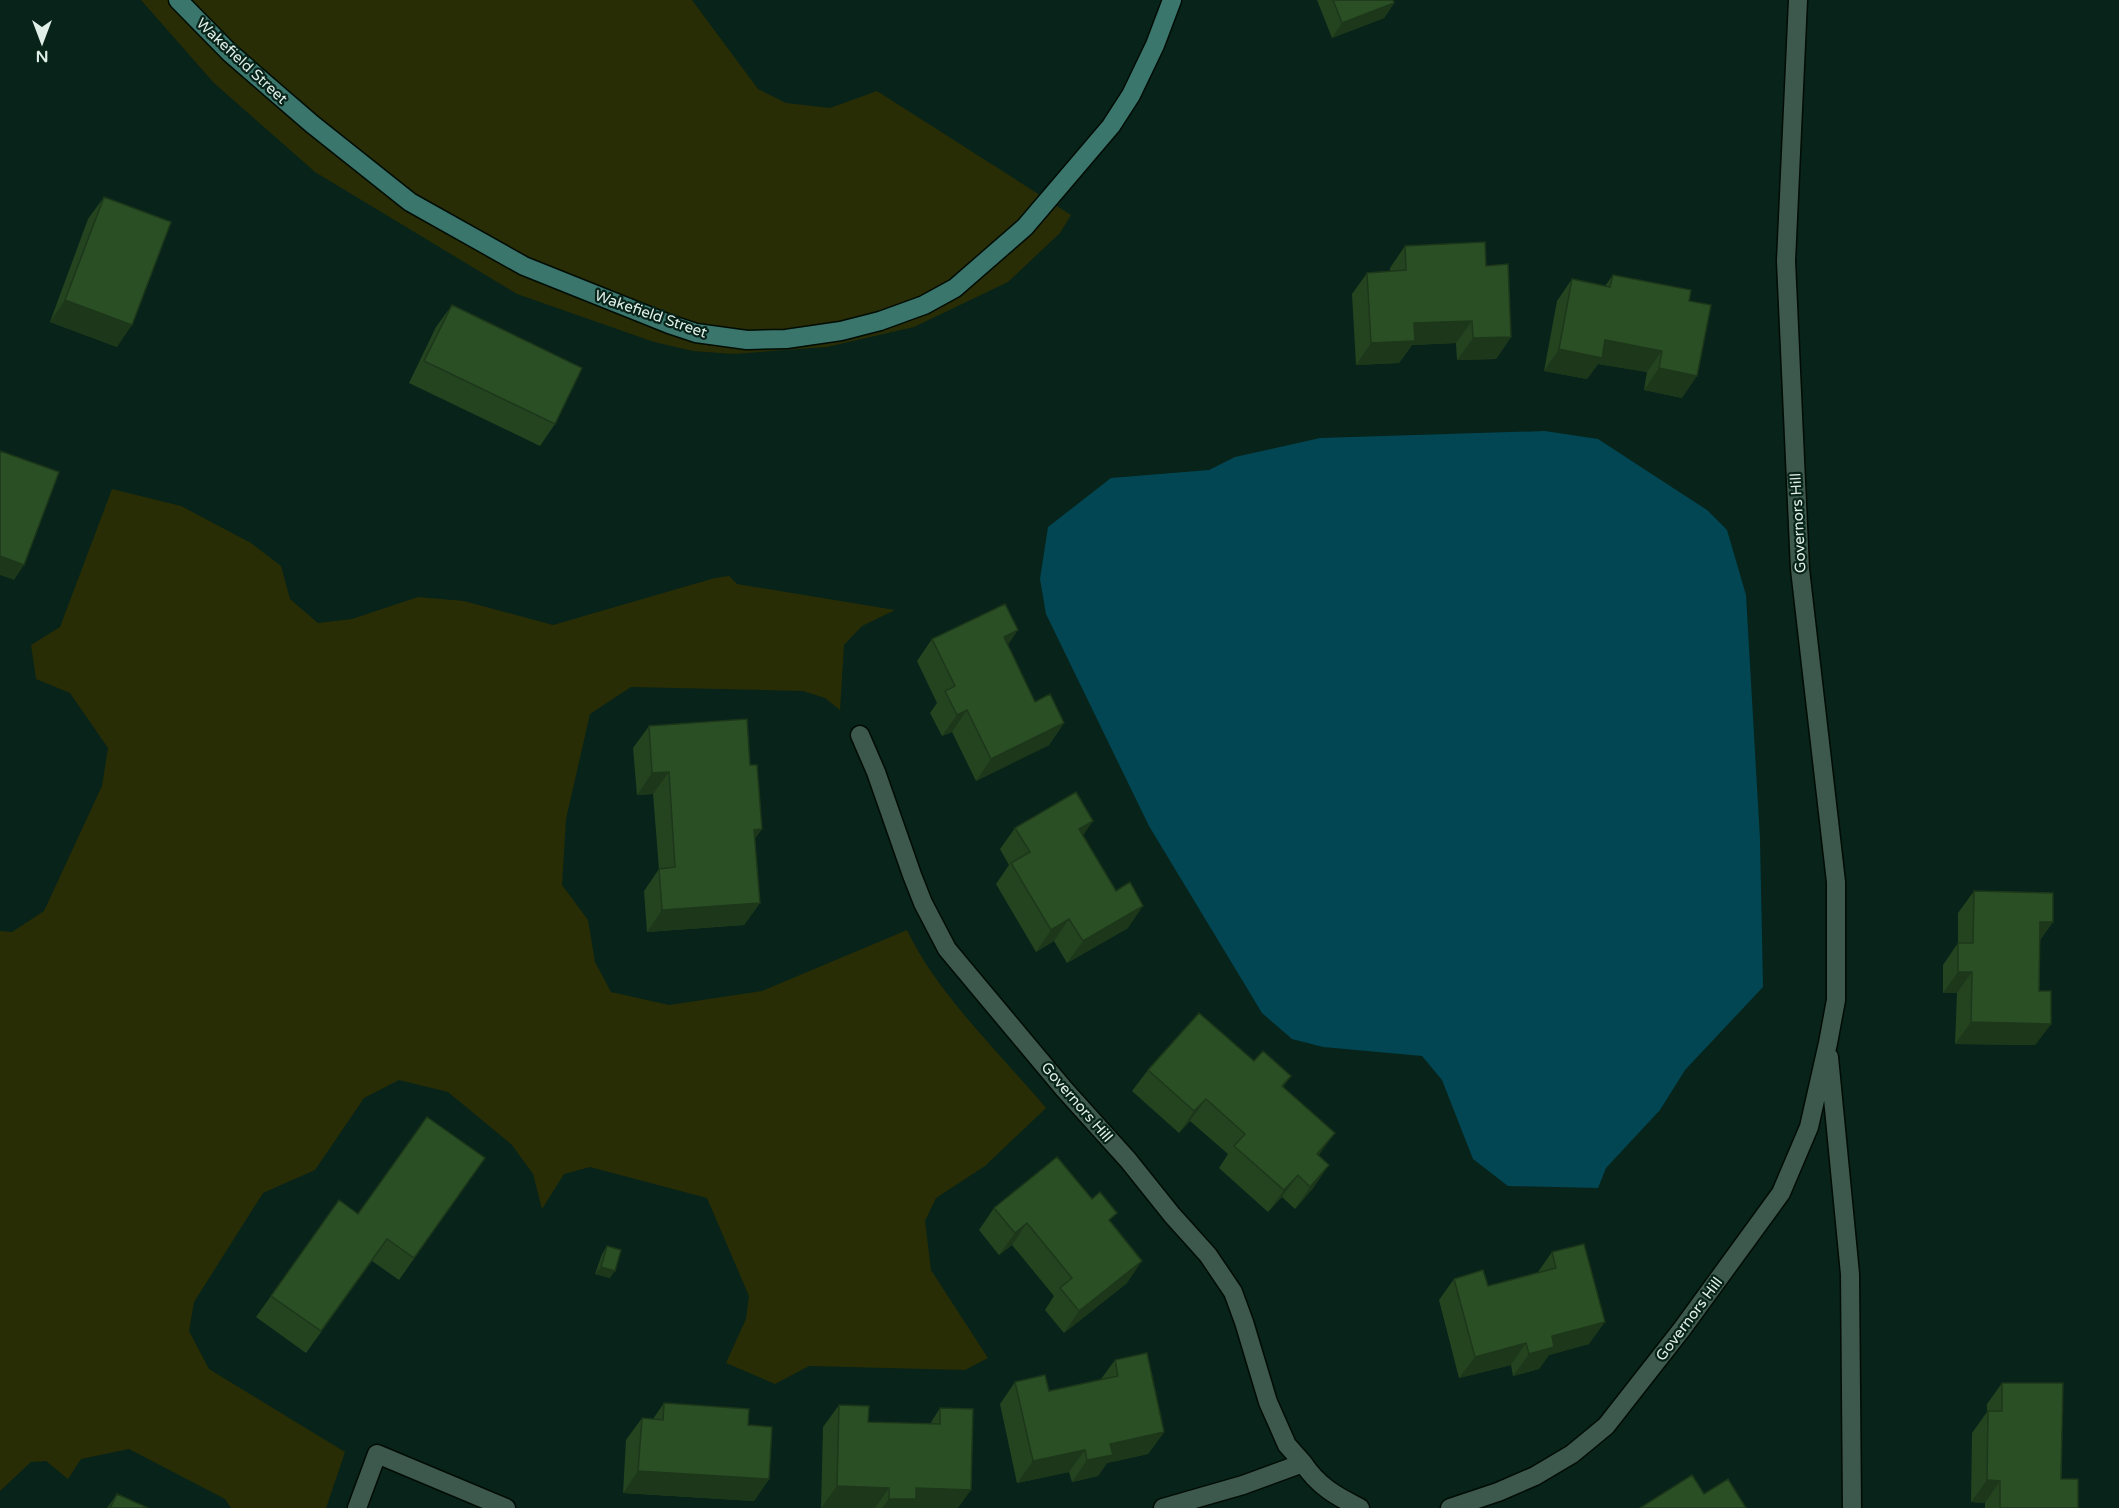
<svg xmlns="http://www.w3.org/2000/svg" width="2119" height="1508" font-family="'Varela Round',sans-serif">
<rect width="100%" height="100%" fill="#082319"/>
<path fill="#282d06" d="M141 0H692L758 89 786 103 830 108 877 91 1071 215 1060 233 1008 282 914 327 827 347 733 354 693 351 654 342 517 294 315 172 214 83Z
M112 489 181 506 251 543 281 566 290 599 318 623 352 619 418 597 464 601 553 625 715 578 729 576 737 584 895 610 862 626 844 645 840 710 825 698 803 691 631 687 590 714 566 819 562 885 588 920 595 962 611 992 669 1005 762 991 907 930C937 994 1000 1053 1046 1108L985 1166 936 1198 925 1221 931 1270 988 1358 965 1370 809 1366 775 1384 726 1363 746 1319 749 1296 707 1198 590 1167 564 1174 542 1209 533 1174 512 1145 448 1092 399 1080 364 1098 315 1170 263 1193 194 1302 189 1331 209 1369 345 1452 326 1508H231L225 1499 129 1449 81 1459 68 1479 46 1461 31 1462 0 1491V931L12 932 44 911 102 786 108 748 70 693 36 679 31 645 60 627Z"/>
<path fill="#024653" d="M1545 431 1598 439 1707 510 1727 530 1746 595 1760 839 1763 987 1685 1070 1660 1110 1606 1168 1598 1188 1508 1186 1473 1159 1442 1080 1422 1056 1323 1047 1292 1039 1262 1013 1149 826 1046 614 1040 579 1048 527 1111 478 1209 470 1235 457 1320 438Z"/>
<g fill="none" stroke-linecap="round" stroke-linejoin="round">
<defs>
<path id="street" d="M860 735 876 772 912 875 923 903 947 949 1064 1089 1128 1160 1172 1215 1208 1255 1233 1292 1244 1322 1268 1402 1287 1445 1303 1463
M1829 1057 1850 1274 1852 1508
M357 1508 377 1454 506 1508
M1163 1508 1243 1485 1303 1463C1318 1486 1336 1496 1360 1508
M1450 1508 1498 1492 1535 1476 1572 1454 1606 1426 1682 1329 1781 1193 1809 1127 1828 1043 1836 1000V882L1800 569 1786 261 1798 0"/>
<path id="secondary" d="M178 0 230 53 312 124 410 202 524 266 669 324 696 333 747 340 786 339 841 331 880 321 924 305 955 288 1025 227 1111 126 1131 95 1155 45 1172 0"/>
</defs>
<use href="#street" stroke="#000c05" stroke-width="21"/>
<use href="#secondary" stroke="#000c05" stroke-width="21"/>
<use href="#street" stroke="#3d584c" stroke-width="18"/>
<use href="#secondary" stroke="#3a766c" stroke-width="18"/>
</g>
<path fill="#244420" d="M1317 0H1393L1394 3 1384 18 1332 38Z
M104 197 117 347 50 322 88 219Z
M1405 246 1486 266 1511 337 1496 359 1457 360 1456 343 1412 345 1399 363 1356 365 1352 294 1367 273 1390 271V268Z
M1613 275 1689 301 1682 398 1644 390 1647 372 1598 364 1587 379 1544 371 1557 301 1572 279 1605 286Z
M452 305 555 424 540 446 409 383 436 327Z
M932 639 1008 645 1035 702 1064 723 1049 745 976 781 952 732 942 736 930 713 937 703 917 661Z
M649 726 750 765 762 829 755 838 760 903 744 925 647 932 644 891 659 869 653 794 637 795 633 748Z
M1015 828 1083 835 1128 928 1067 963 1054 941 1036 952 996 884 1009 865 1000 849Z
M1974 891 2053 922 2040 940 2039 991 2051 1024 2035 1045 1955 1044 1957 993H1943V965L1958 943V913Z
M1254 1061 1291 1076 1283 1087 1319 1156 1314 1187 1295 1209 1282 1197 1268 1212 1219 1168 1228 1154 1190 1121 1179 1133 1132 1091 1148 1070Z
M485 1158 399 1280 372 1261 306 1353 256 1317 339 1200 358 1214Z
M994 1208 1111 1222 1127 1283 1064 1333 1045 1310 1054 1296 1012 1245 999 1255 979 1230Z
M607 1246 610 1278 595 1274 602 1254Z
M1552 1252 1589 1344 1549 1355 1539 1369 1513 1376 1511 1365 1459 1378 1439 1300 1454 1279 1488 1286 1538 1272Z
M1115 1360 1164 1432 1148 1454 1107 1463 1098 1476 1072 1482 1069 1472 1017 1483 1000 1404 1015 1382 1049 1391 1101 1379Z
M2002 1383 2061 1479 2078 1508H1985V1503L1971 1502 1972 1433 1987 1412V1404Z
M664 1403 748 1425 769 1479 754 1501 623 1493 626 1440 642 1418 653 1419Z
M839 1405 868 1422 930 1424 940 1408 958 1508H821L823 1427Z
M117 1494 148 1508H107Z"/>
<path fill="#1d371a" d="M1394 3 1384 18 1332 38 1342 23Z
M65 300 132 325 117 347 50 322Z
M1472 321 1456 343 1412 345 1399 363 1356 365 1371 343 1414 323Z
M1511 337 1496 359 1457 360 1473 338Z
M1605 340 1662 351 1647 372 1598 364 1587 379 1544 371 1559 349Z
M1659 368 1697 376 1682 398 1644 390Z
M0 556 24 565 14 580 0 575Z
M1018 630 1003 652 1004 637Z
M967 710 952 732 942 736 957 715Z
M1064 723 1049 745 976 781 991 759Z
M669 772 653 794 637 795 652 773Z
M1093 821 1078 843 1079 829Z
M762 829 746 851 754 830Z
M760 903 744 925 647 932 662 910Z
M1143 906 1128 928 1067 963 1083 941Z
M1069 919 1054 941 1036 952 1051 930Z
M2040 922H2053L2037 944Z
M1958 972H1972L1957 993H1943Z
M1971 1022 2051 1024 2035 1045 1955 1044Z
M1206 1099 1190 1121 1179 1133 1194 1111Z
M1335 1133 1319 1155 1301 1176 1317 1154Z
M1329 1165 1314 1187 1295 1209 1310 1187Z
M1298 1175 1282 1197 1268 1212 1284 1190Z
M1027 1223 1012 1245 999 1255 1015 1233Z
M1142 1261 1127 1283 1064 1333 1079 1311Z
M601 1267 615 1271 610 1278 595 1274Z
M1605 1322 1589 1344 1549 1355 1539 1369 1513 1376 1529 1354 1552 1336Z
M1526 1343 1511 1365 1459 1378 1475 1357Z
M1164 1432 1148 1454 1107 1463 1098 1476 1072 1482 1087 1460 1110 1444Z
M1085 1450 1069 1472 1017 1483 1033 1461Z
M638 1471 769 1479 754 1501 623 1493Z
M1987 1480 2000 1481 1985 1503 1971 1502Z
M837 1486 889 1488 875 1508H821Z
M916 1488 971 1490 958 1508H882L889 1499Z"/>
<path fill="#2a4f25" stroke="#1d371a" stroke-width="1.5" d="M1333 0H1393L1394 3 1342 23Z
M104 197 171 222 132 325 65 300Z
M1485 242 1486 266 1508 264 1511 337 1473 338 1472 321 1414 323 1415 341 1371 343 1367 273 1406 270 1405 246Z
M1613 275 1691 290 1689 301 1711 305 1697 376 1659 368 1662 351 1605 340 1602 358 1559 349 1572 279 1610 287Z
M452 305 582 368 555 424 424 361Z
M0 451 59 472 24 565 0 556Z
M1005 604 1018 630 1004 637 1035 702 1050 694 1064 723 991 759 967 710 957 715 945 691 955 686 932 639Z
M747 719 750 765H757L762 829 754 830 760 903 662 910 659 869 675 867 669 772 652 773 649 726Z
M1076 792 1093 821 1079 829 1116 891 1130 882 1143 906 1083 941 1069 919 1051 930 1011 863 1030 852 1015 828Z
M1974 891 2053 893V922H2040L2039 991H2051V1024L1971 1022 1972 972H1958V943H1973Z
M1199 1013 1254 1061 1263 1051 1291 1076 1282 1086 1335 1133 1317 1154 1329 1165 1310 1187 1298 1175 1284 1190 1234 1146 1245 1134 1206 1099 1194 1111 1148 1070Z
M427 1117 485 1158 414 1258 387 1239 321 1331 271 1296 339 1200 358 1214Z
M1057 1157 1092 1199 1100 1192 1117 1213 1109 1220 1142 1261 1079 1311 1060 1288 1072 1278 1027 1223 1015 1233 994 1208Z
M1584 1244 1605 1322 1552 1336 1554 1347 1529 1354 1526 1343 1475 1357 1454 1279 1483 1270 1488 1286 1556 1268 1552 1252Z
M607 1246 621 1250 615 1271 601 1267Z
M1147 1353 1164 1432 1110 1444 1113 1455 1087 1460 1085 1450 1033 1461 1015 1382 1045 1375 1049 1391 1118 1376 1115 1360Z
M2002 1383H2063L2061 1479H2078V1508H2000V1481L1987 1480 1988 1411H2002Z
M664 1403 749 1409 748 1425 772 1427 769 1479 638 1471 642 1418 663 1420Z
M839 1405 869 1406 868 1422 940 1424V1408L973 1409 971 1490 916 1488V1499H889V1488L837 1486Z
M1692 1475 1704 1494 1728 1479 1746 1508H1640Z
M117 1494 148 1508H110Z"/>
<g text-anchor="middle" stroke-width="4.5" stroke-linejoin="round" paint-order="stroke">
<g font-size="15" fill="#e0efe8" stroke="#082319">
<text transform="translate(242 61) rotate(43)" y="5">Wakefield Street</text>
<text transform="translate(651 314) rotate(19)" y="5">Wakefield Street</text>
<text transform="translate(1798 523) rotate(-93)" y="5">Governors Hill</text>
<text transform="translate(1077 1102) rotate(49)" y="5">Governors Hill</text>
<text transform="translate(1689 1319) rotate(-53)" y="5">Governors Hill</text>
</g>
</g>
<g transform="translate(42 42) rotate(180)" stroke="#082319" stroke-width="4.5" paint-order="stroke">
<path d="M0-4.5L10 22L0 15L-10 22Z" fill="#e0efe8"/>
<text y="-9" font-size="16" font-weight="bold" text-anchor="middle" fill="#e0efe8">N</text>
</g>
</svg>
